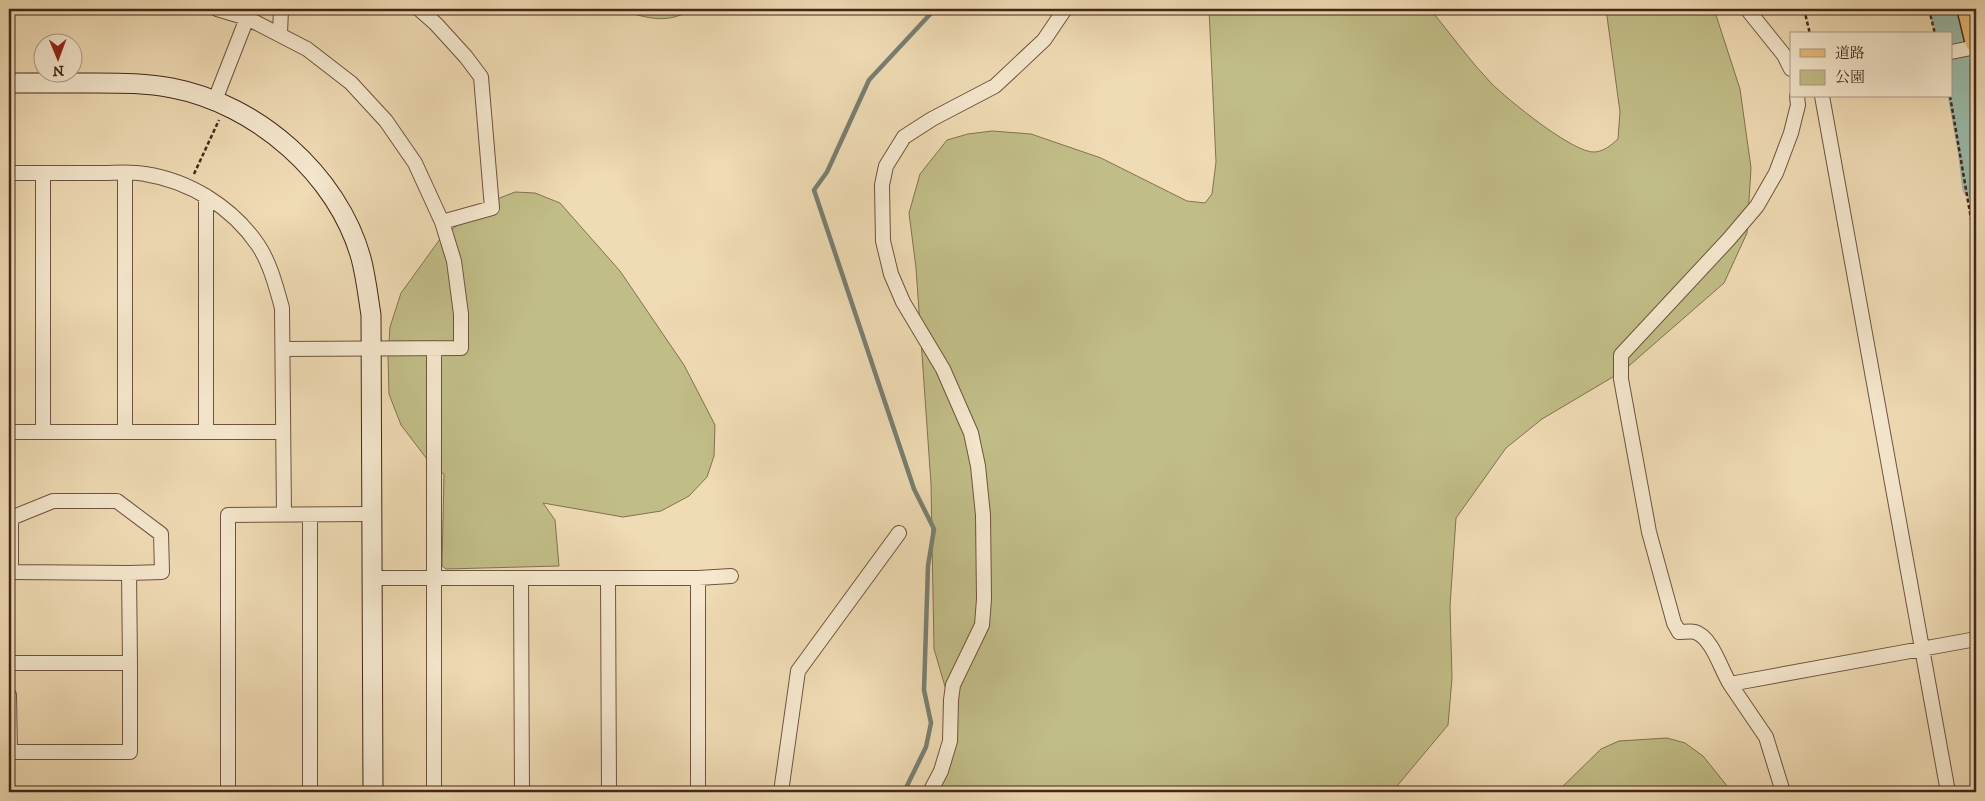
<svg xmlns="http://www.w3.org/2000/svg" width="1985" height="801" font-family="'IM FELL DW Pica','Noto Serif JP',serif">
<rect width="100%" height="100%" fill="#efdbb4"/>
<filter id="stains"><feTurbulence type="fractalNoise" baseFrequency=".004" numOctaves="4"/><feColorMatrix values="0 0 0 0 .2 0 0 0 0 .09 0 0 0 0 .02 0 0 0 .5 -.17"/></filter>
<radialGradient id="worn" r=".72"><stop offset=".6" stop-color="#630" stop-opacity="0"/><stop offset="1" stop-color="#630" stop-opacity=".3"/></radialGradient>
<path fill="#c1bd87" stroke="#827250" d="M615 9H694C663 26 647 17 615 9Z
M1209 9H1430C1450 33 1469 60 1491 83 1507 99 1574 154 1595 152 1605 151 1611 145 1618 139L1620 112 1606 9H1714L1740 89 1751 168 1747 233 1724 283 1623 371 1542 419 1506 448 1456 518 1450 606 1452 678 1448 725 1392 792H935L954 717 934 649 931 484 916 268 909 213 920 174 947 140 968 134 992 131 1031 134 1101 158 1187 201 1205 203 1212 194 1216 162Z
M515 192 535 193 560 203 620 271 684 365 715 425 714 456 707 477 689 496 661 511 623 517 543 503 555 520 559 566 446 569 442 566 444 474 433 467 401 425 389 394 388 356 390 327 401 293 443 235 497 199Z
M1667 738 1685 743 1703 756 1732 792H1557L1601 749 1619 741Z"/>
<g fill="none" stroke-linecap="round" stroke-linejoin="round">
<path stroke="#787f71" stroke-width="4.5" d="M904 792 926 747 931 723 924 690 928 566 934 529 914 489 814 190 827 172 869 80 935 9"/>
<path stroke="#9abbab" stroke-width="28" d="M1943 9 1950 34
M1951 36 1972 152 1976 186"/>
<defs>
<path id="street" d="M217 9 247 18 307 49 351 83 386 121 415 163 442 222 454 261 461 314V348L283 349
M419 9 436 24 466 57 481 77 492 208 442 222
M1747 9 1784 55 1791 69
M280 34 281 9
M1951 52 1976 47
M1797 96 1798 105 1791 133 1776 173 1757 206 1729 239 1621 355V379L1649 532 1674 623 1679 632C1684 632 1691 631 1695 632 1712 637 1721 670 1730 684L1976 639
M1822 96 1948 792
M215 100 247 18
M9 173C39 173 69 173 100 173 114 173 131 171 145 174 190 181 232 207 258 245 270 263 276 286 282 308L284 514
M125 173V432
M434 348V792
M9 432H283
M43 432V173
M206 432V196
M129 573 11 572V518L53 501H117L161 534 162 572 129 573 130 663
M372 578H698V792
M608 578 609 792
M698 578 731 576
M521 579 522 792
M9 663H130V752H10L9 695
M1730 684 1766 737 1783 792
M228 792V515L372 514
M310 792V515
M781 792 798 671 899 533
M930 792 941 771 950 741 951 700 953 685 982 625 984 599 983 515 978 466 971 433 943 369 903 302 891 274 883 241 882 185 886 166 904 137 932 119 995 86 1044 40 1065 9"/>
<path id="secondary" d="M9 83C38 83 67 83 96 83 122 83 147 83 172 88 257 104 338 175 361 258 366 277 368 296 371 315L373 792"/>
<path id="primary" d="M1968 9 1976 42"/>
</defs>
<use href="#street" stroke="#6f5340" stroke-width="16"/>
<use href="#secondary" stroke="#442619" stroke-width="21"/>
<use href="#primary" stroke="#442619" stroke-width="24"/>
<path stroke="#442619" stroke-width="2.5" stroke-dasharray="4 2.5" stroke-linecap="butt" d="M1804 9 1810 34
M1929 9 1935 34
M1950 96 1976 248
M194 174 219 120"/>
<use href="#street" stroke="#f5e8ce" stroke-width="14"/>
<use href="#secondary" stroke="#f5e8ce" stroke-width="19"/>
<use href="#primary" stroke="#e8be7a" stroke-width="21"/>
</g>
<rect width="1985" height="801" fill="none" stroke="#efdbb4" stroke-width="30"/>
<rect x="10" y="10" width="1965" height="781" fill="none" stroke="#442619" stroke-width="2.5"/>
<rect x="15" y="15" width="1955" height="771" fill="none" stroke="#442619"/>
<rect x="1790" y="32" width="162" height="65" fill="#f5e8ce" stroke="#ae9a86"/>
<rect x="1800" y="49" width="25" height="8" fill="#e8be7a" stroke="#ae9a86"/>
<text x="1835" y="58" font-size="15" fill="#442619">道路</text>
<rect x="1800" y="70" width="25" height="15" fill="#c1bd87" stroke="#ae9a86"/>
<text x="1835" y="82" font-size="15" fill="#442619">公園</text>
<g transform="translate(58 58) rotate(179)"><circle r="24" fill="#f5e8ce" stroke="#ae9a86"/>
<path d="M0-4L9 19L0 12L-9 19Z" fill="#8f2418"/>
<text y="-8" font-size="14" font-weight="bold" text-anchor="middle" fill="#442619">N</text>
</g>
<rect width="100%" height="100%" filter="url(#stains)"/>
<rect width="100%" height="100%" fill="url(#worn)"/>
</svg>
